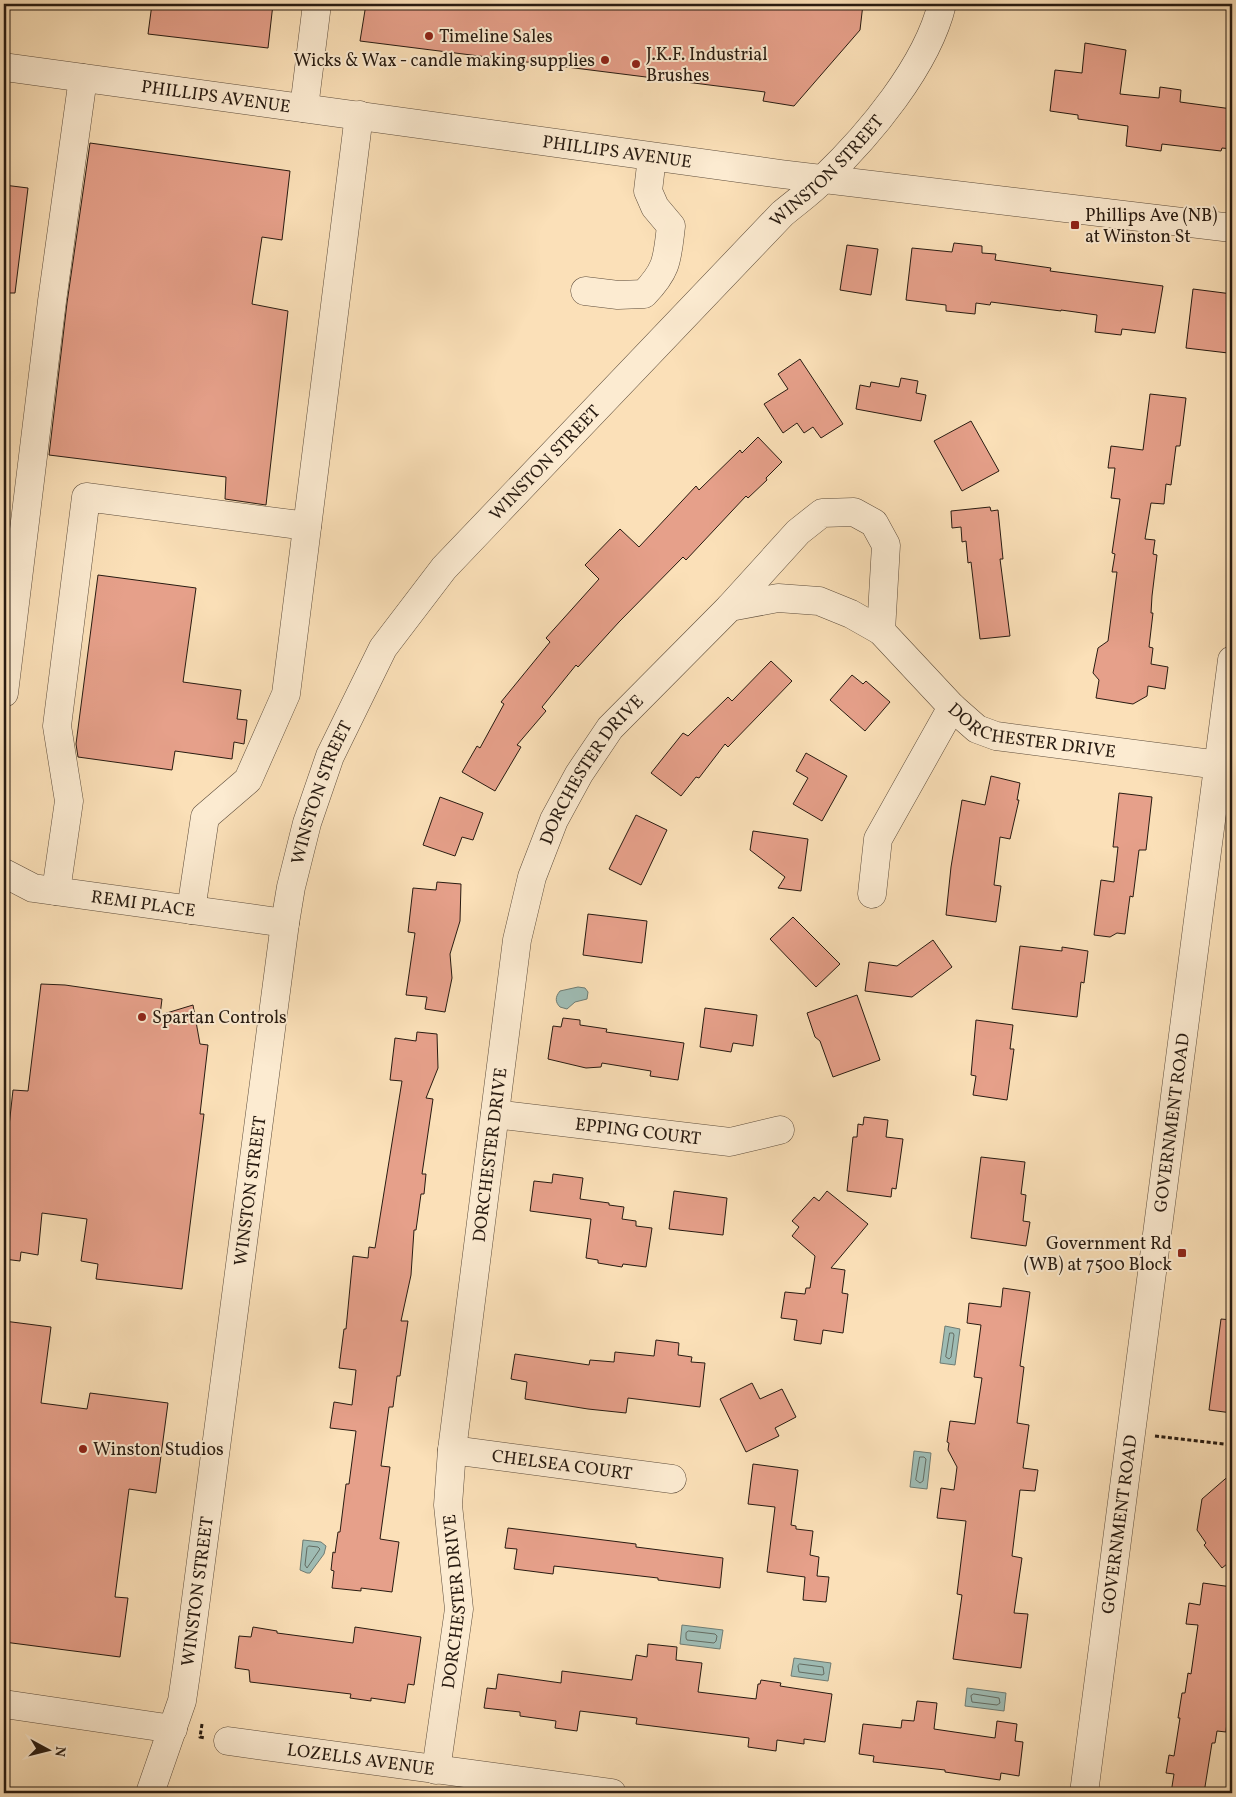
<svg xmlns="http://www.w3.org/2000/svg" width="1236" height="1797" font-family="Vollkorn,serif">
<rect width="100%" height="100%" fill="#fbe0b8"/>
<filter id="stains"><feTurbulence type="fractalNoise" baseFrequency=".004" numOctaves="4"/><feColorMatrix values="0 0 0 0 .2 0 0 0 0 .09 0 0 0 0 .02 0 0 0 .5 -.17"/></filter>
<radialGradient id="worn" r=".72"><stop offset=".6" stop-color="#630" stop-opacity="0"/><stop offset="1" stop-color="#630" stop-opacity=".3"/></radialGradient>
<path fill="#9fbcb4" stroke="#6f7c73" d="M578 987 585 988 588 992 587 999 575 1002 567 1009 560 1007C555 1002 555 997 560 991Z
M945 1326 960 1329 955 1365 940 1363Z
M914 1451 931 1453 927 1489 910 1487Z
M303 1540 321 1542 326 1546 324 1554 310 1573H307L300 1570Z
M682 1625 723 1630 720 1649 680 1644Z
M794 1658 831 1663 828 1681 791 1676Z
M967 1688 1006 1693 1004 1711 965 1706Z"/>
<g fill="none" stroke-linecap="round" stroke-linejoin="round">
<path stroke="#646c62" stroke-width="1" d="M950 1333H953L954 1335 951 1357 949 1359 946 1357Z
M920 1457H924L926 1459 923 1481 920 1483 916 1480Z
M309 1546 318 1547 320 1549 307 1568 305 1565 307 1548Z
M689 1631 715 1634 717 1636 716 1641 714 1643 687 1640 686 1638V1633Z
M800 1664 823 1667 824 1674 822 1675 799 1672 798 1666Z
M974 1694 999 1698 1000 1703 997 1705 972 1702 971 1696Z"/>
</g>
<path fill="#e6a08a" stroke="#281b11" d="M152 4H273L268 48 148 34Z
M366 4H863L860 30 794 106 763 101 765 92 360 41Z
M1085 43 1126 50 1120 94 1159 98 1160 87 1181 90 1180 102 1232 109V149L1222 148 1221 151 1162 144 1161 151 1126 146 1128 126 1078 119V115L1050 111 1055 70 1082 73Z
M90 143 290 171 282 240 262 237 252 304 288 311 266 505 225 499 226 477 49 455 67 303Z
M4 185 28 188 15 293H4Z
M954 243 982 246V253L996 254 995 260 1051 268 1050 271 1163 286 1155 333 1122 329 1121 335 1095 332 1097 315 1061 310V311L991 302 990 305 976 303 975 314 946 311V305L906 300 912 248 952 252Z
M847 245 878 249 871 295 840 290Z
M1193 289 1232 294 1228 353 1186 348Z
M800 359 843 424 821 438 813 427 804 433 797 423 783 433 764 404 788 389 778 374Z
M901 378 918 381 916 393 926 395 921 421 856 409 860 385 870 387 871 382 899 387Z
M1150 394 1186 398 1180 446H1176L1171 485 1166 484 1164 504 1151 503 1145 539 1155 540 1153 554 1157 555 1152 596 1151 613H1153L1149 647 1153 648 1151 664 1168 667 1165 689 1148 686 1147 696 1133 704 1096 698 1099 680 1093 673 1098 648 1108 641 1117 572H1112L1115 554 1112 553 1120 499 1111 498 1115 468H1108L1111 446 1143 450Z
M971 421 999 471 962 491 934 441Z
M758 437 782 462 766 478 767 480 748 498 746 496 686 560 683 557 619 622 578 667 576 665 542 707 546 711 517 745 521 747 495 791 462 772 477 746 480 748 504 704 501 702 550 642 546 638 599 579 585 565 620 529 639 547 696 486 699 490 740 450 742 453Z
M990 507 991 511 998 510 1003 559H1000L1010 636 980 639 971 562 968 563 966 541 962 542 961 527 952 528 951 511Z
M98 575 196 588 183 682 241 690 237 719 247 720 244 744 234 742 232 759 175 751 172 770 78 757 76 744Z
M771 661 792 681 728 747 725 744 699 778 696 777 681 796 651 773 683 733 688 736 728 697 732 701Z
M852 675 863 684 866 681 890 702 865 731 830 700Z
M806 753 847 776 822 821 793 804 808 778 796 771Z
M991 776 1020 783 1017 800H1019L1010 839 1000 837 994 885 1001 886 996 922 946 915 951 867 962 800 985 805Z
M1119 793 1152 797 1146 850H1139L1133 897 1130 896 1125 934 1117 933 1110 937 1094 935 1101 880 1114 882 1118 847H1113Z
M440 797 483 813 473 840 462 837 455 856 423 845Z
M636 815 667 830 641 885 609 869Z
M753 831 808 839 801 891 778 888 785 877 750 850Z
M437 882 461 884 460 921 450 954 452 978 445 1012 425 1009 427 997 406 995 415 933 408 932 413 888 436 890Z
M588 914 647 921 642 963 583 955Z
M793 917 840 964 816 987 770 939Z
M933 940 952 967 912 997 865 991 869 962 897 966Z
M1020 946 1062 951V947L1088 951 1084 983 1081 982 1077 1017 1012 1009Z
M41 984 65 985 162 999 160 1015 193 1005 200 1044 208 1045 200 1114H204L182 1289 96 1279 98 1264 81 1261 87 1219 42 1213 38 1255 21 1252 20 1261 4 1259V1172L13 1090 28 1091Z
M857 995 880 1060 833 1077 820 1041 815 1037 807 1013Z
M705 1008 757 1015 753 1046 733 1043 731 1052 700 1047Z
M563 1018 580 1020V1025L607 1029 606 1032 684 1043 678 1080 650 1076 651 1071 602 1063 601 1067 586 1068 548 1059 553 1026 561 1027Z
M976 1020 1013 1025 1010 1049H1014L1007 1100 973 1095 976 1076 971 1075Z
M417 1032 437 1034 438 1068 426 1098 433 1099 422 1174H426L424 1194H421L416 1230H414L411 1275 401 1321H408L400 1376H397L393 1407H389L381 1466 390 1467 380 1539 399 1542 392 1592 361 1588V1591L332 1588 334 1571 331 1570 333 1552 335 1553 338 1532H340L346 1484H349L356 1431 330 1428 334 1402 352 1405 356 1370 339 1368 344 1329H346L353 1256 368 1258 369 1247 375 1248 402 1081 390 1080 395 1038 416 1041Z
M864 1117 888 1120 886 1137 903 1139 896 1189 892 1188 891 1197 847 1191 853 1137H857L858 1124 863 1125Z
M981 1157 1025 1162 1021 1194 1026 1195 1023 1221 1030 1222 1026 1246 971 1238Z
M553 1174 583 1178 580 1199 609 1203V1205L624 1207 622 1219 636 1221V1226L652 1228 646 1267 623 1264 622 1267 598 1263V1260L586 1258 591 1219 530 1211 534 1181 552 1183Z
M674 1191 727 1198 723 1235 669 1229Z
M827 1191 868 1224 831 1268 845 1270 842 1293 848 1294 843 1333 823 1330 821 1344 794 1340 797 1320 781 1318 785 1292 805 1294 806 1288H810L815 1256 792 1236 799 1227 792 1221 814 1197 819 1201Z
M1003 1288 1030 1292 1020 1366 1024 1367 1017 1423 1029 1425 1023 1468 1038 1470 1035 1491 1020 1490 1012 1556 1022 1558 1014 1613 1028 1614 1021 1668 953 1659 962 1595 957 1594 966 1521 937 1518 941 1488 954 1490 957 1467 948 1450 949 1443 947 1442 950 1421 975 1424 982 1378 974 1377 981 1325 967 1323 969 1303 1001 1307Z
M1221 1319 1232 1320V1413L1209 1410Z
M4 1321 51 1327 41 1403 87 1409 90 1393 168 1403 156 1493 129 1489 115 1597 128 1598 120 1657 4 1642Z
M656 1340 679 1343 678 1355 692 1357 691 1362 705 1363 700 1407 628 1398 626 1413 588 1409 525 1399 527 1382 511 1379 515 1354 589 1365 590 1360 614 1362 615 1352 654 1356Z
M752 1383 760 1399 782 1389 796 1417 775 1428 779 1436 746 1452 720 1399Z
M753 1464 798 1470 791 1525 796 1526V1529L813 1531 810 1555 819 1557 817 1576 829 1577 826 1602 803 1600 805 1577 767 1572 775 1507 748 1504Z
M1232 1473V1560L1222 1568 1204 1545 1206 1543 1197 1530 1202 1499Z
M508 1528 636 1544V1547L723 1558 720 1588 658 1580V1578L554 1566 553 1574 514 1569 517 1549 505 1548Z
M1203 1583 1232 1587V1657L1228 1689 1232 1690V1721H1227L1226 1732 1217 1731 1215 1743H1212L1204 1793H1171L1174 1774 1166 1773 1169 1755 1174 1756 1180 1718H1178L1182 1693H1185L1188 1673 1191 1674 1198 1625 1186 1624 1189 1603 1200 1605Z
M253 1627 277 1631V1633L353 1643 355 1627 421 1637 414 1685 408 1684 405 1703 371 1698V1701L350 1698 351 1694 250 1682 249 1670 235 1668 239 1636 251 1637Z
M648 1644 677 1647 676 1660 702 1663 698 1692 756 1699 758 1684H760L761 1680 781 1683 780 1686 832 1694 825 1742 804 1739V1744L777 1740 776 1751 748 1747 749 1738 636 1724 637 1718 580 1711 577 1731 555 1728 556 1721 520 1716V1712L484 1708 487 1688 496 1689 498 1674 561 1683 562 1671 632 1680 636 1655 647 1657Z
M917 1701 937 1703 934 1729 995 1738 997 1721 1017 1724 1015 1741 1023 1742 1019 1776 1001 1773 1000 1780 945 1772V1770L873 1762 874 1756 859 1754 863 1724 901 1728 902 1720 914 1721Z"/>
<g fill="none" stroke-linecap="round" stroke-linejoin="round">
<defs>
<g id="minor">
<path id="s1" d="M4 67 781 174 1232 228"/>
<path d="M304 108 317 4"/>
<path d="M585 291 618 295 644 294C668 269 667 259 671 226L655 207 648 191 652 157"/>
<path d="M730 607 798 532 822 513 854 512 874 523 886 545 881 631"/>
<path d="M4 693 52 301 83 78"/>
<path id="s2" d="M4 873 33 888 285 923"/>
<path d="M56 891 69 801 57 726 86 497 307 526"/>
<path d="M872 894 878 839 952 707"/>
<path d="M191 910 205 817 248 780 286 694 359 115"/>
<path id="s3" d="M495 1114 730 1142 780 1130"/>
<path id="s4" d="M452 1450 672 1479"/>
<path d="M4 1704 173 1729"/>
<path id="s5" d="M228 1741 612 1793"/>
<path id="s6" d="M436 1770 459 1609 448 1505 452 1450 517 940 532 877 554 820 579 774 610 728 730 607 778 598 819 601 851 614 881 631 952 707 977 729 996 736 1219 765"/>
<path id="s7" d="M150 1793 182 1701 188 1660 285 923 291 887 307 823 330 756 383 648 444 568 782 214C796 202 811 192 823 179 869 135 927 66 942 4"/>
<path id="s8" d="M1084 1793 1232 660"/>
</g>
</defs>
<use href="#minor" stroke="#5d4c3b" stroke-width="29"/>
<path stroke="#281b11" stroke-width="3" stroke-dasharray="4 2.5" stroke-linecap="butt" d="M1155 1436 1232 1445
M202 1724 200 1737 205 1738"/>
<use href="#minor" stroke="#fcebd1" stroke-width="28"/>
</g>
<g fill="#8f2418" stroke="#fcebd1" stroke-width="2">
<circle cx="429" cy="36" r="5"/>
<circle cx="605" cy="60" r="5"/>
<circle cx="636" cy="64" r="5"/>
<rect x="1070" y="220" width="10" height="10" rx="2.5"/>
<circle cx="142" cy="1017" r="5"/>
<rect x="1177" y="1248" width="10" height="10" rx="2.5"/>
<circle cx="83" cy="1449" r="5"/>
</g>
<g text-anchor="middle" stroke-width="4" stroke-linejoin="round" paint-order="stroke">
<g font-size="18" fill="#281b11" stroke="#fcebd1" text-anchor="start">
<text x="439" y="42">Timeline Sales</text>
<text x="646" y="60">J.K.F. Industrial<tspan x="646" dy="21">Brushes</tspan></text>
<text x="595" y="66" text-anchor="end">Wicks &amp; Wax - candle making supplies</text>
<text x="1085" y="221">Phillips Ave (NB)<tspan x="1085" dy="21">at Winston St</tspan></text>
<text x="152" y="1023">Spartan Controls</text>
<text x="1172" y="1249" text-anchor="end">Government Rd<tspan x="1172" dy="21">(WB) at 7500 Block</tspan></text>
<text x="93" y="1455">Winston Studios</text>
</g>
<g font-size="18" fill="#281b11" stroke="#fcebd1">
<text dy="6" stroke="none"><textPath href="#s1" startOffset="214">PHILLIPS AVENUE</textPath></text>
<text dy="6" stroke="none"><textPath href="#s1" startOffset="619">PHILLIPS AVENUE</textPath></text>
<text dy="6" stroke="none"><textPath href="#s7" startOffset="1828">WINSTON STREET</textPath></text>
<text dy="6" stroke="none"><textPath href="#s7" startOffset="1422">WINSTON STREET</textPath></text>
<text dy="6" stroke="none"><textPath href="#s6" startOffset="1590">DORCHESTER DRIVE</textPath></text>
<text dy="6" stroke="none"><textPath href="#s6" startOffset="1025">DORCHESTER DRIVE</textPath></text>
<text dy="6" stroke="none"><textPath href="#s7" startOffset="1018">WINSTON STREET</textPath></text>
<text dy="6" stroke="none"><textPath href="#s2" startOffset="144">REMI PLACE</textPath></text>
<text dy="6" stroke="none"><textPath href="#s8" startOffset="676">GOVERNMENT ROAD</textPath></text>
<text dy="6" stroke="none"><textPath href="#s3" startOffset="144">EPPING COURT</textPath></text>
<text dy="6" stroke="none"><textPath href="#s6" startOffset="620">DORCHESTER DRIVE</textPath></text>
<text dy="6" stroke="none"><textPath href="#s7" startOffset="612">WINSTON STREET</textPath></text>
<text dy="6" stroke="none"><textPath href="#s4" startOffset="111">CHELSEA COURT</textPath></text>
<text dy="6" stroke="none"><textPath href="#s8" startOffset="271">GOVERNMENT ROAD</textPath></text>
<text dy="6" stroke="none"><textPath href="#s7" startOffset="208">WINSTON STREET</textPath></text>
<text dy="6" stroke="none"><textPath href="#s6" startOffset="170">DORCHESTER DRIVE</textPath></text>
<text dy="6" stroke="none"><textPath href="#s5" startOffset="134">LOZELLS AVENUE</textPath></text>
</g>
</g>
<rect width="1236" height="1797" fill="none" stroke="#fbe0b8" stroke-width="20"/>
<rect x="5" y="5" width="1226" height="1787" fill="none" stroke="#281b11" stroke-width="2.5"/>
<rect x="10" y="10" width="1216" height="1777" fill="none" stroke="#281b11"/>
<g transform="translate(48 1750) rotate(97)" stroke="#fcebd1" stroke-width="4" paint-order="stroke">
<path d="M0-4L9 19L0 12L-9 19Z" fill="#281b11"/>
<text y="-8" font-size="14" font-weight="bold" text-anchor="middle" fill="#281b11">N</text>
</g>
<rect width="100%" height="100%" filter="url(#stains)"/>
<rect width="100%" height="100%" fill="url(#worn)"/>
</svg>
